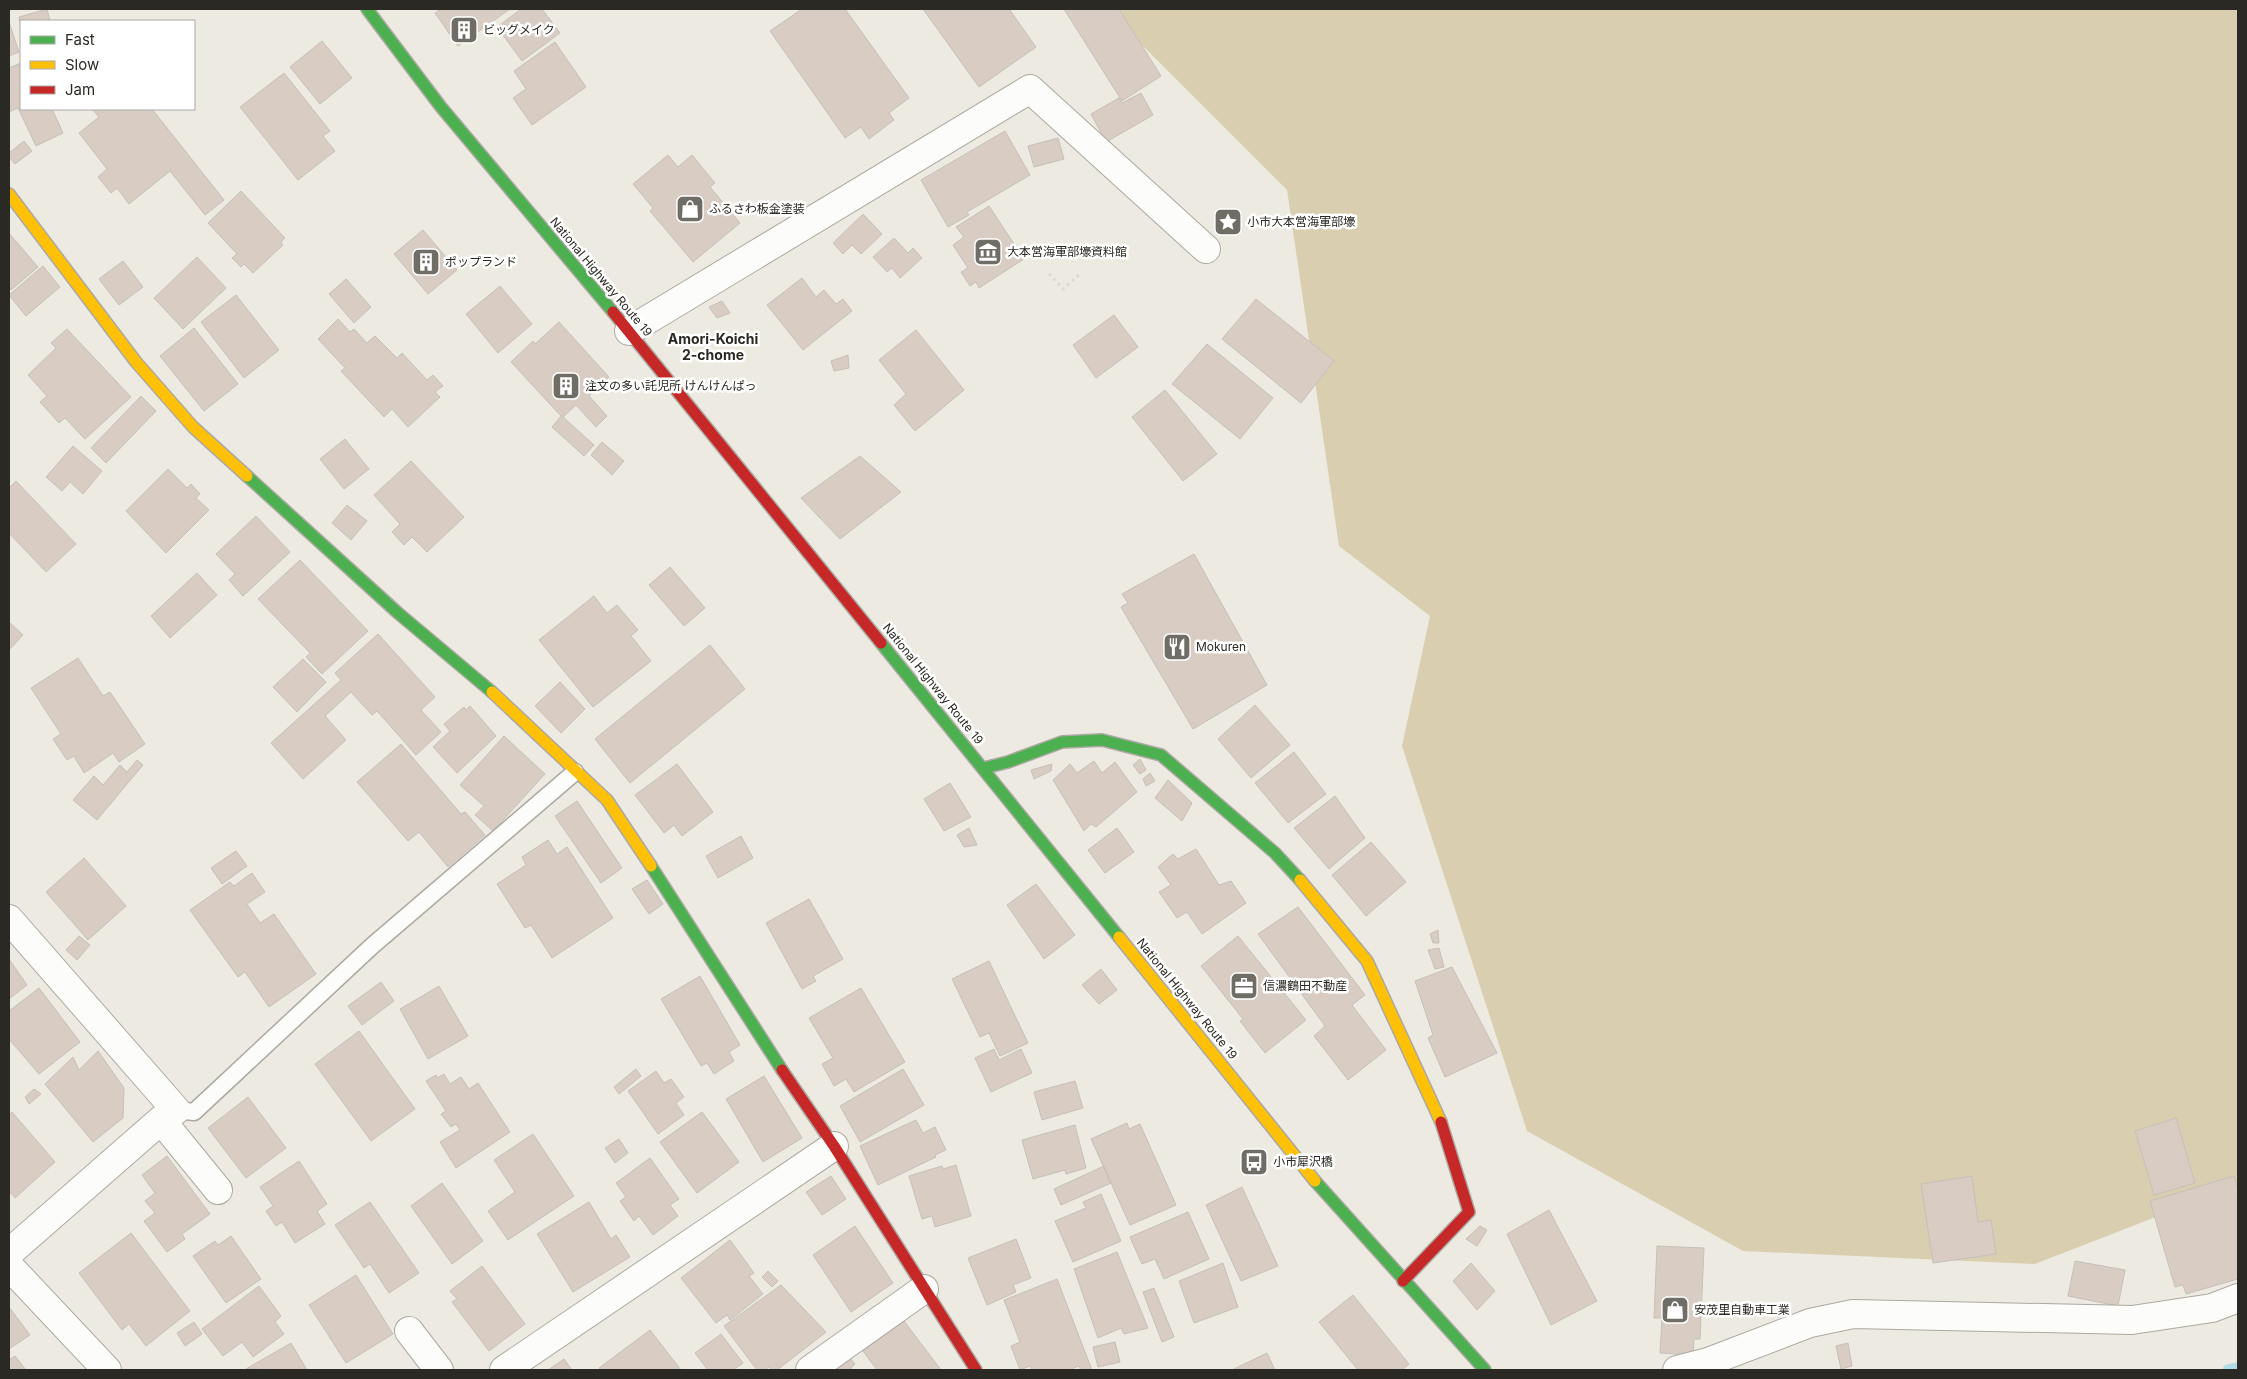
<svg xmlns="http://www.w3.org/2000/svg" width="2247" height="1379" font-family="Inter,'Noto Sans JP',sans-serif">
<rect width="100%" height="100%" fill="#edeae1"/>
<path fill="#d9cfb0" d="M1106 9H2238V1185L2035 1264 1743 1251 1527 1131 1402 746 1430 616 1339 546 1287 190Z"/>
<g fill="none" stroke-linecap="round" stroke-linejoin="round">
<path stroke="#b2dbe8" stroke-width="11" d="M2228 1370 2238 1368"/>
</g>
<path fill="#d8ccc3" stroke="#c5c0ba" d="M47 9 50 21H21V27L19 17Z
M441 9H510L458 46 435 13Z
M521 9H542L560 33 522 61 497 27Z
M802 9H845L909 98 889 113 894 120 869 139 861 127 845 138 770 31Z
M923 9H1009L1036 47 979 87Z
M1064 9H1119L1161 76 1122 101Z
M9 22 19 52 9 56Z
M322 41 352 78 320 104 290 67Z
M555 42 586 87 532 125 513 98 526 89 514 71Z
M21 63V109H52L63 133 36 146 18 108 9 112V68Z
M284 73 330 131 323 136 335 151 298 180 240 107Z
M1141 93 1153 115 1106 142 1091 114 1119 98 1122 103Z
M92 109H152L224 200 205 215 170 171 129 204 117 188 111 193 98 177 107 169 79 133 99 117Z
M1005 131 1030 175 967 212 969 215 948 227 921 180Z
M1058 138 1064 159 1034 167 1028 146Z
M24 141 32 151 15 164 9 157V153Z
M668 155 678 167 692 155 715 183 710 187 740 223 693 262 650 211 653 208 633 184Z
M241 191 285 238 281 242 283 245 253 273 244 264 241 267 232 258 237 254 208 223Z
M989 206 1024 259 979 288 976 282 970 286 961 272 968 268 953 245 964 237 956 227Z
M863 214 882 234 861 254 852 245 843 254 833 243Z
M423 230 457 270 428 294 394 254Z
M9 233 38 267 11 290 9 287Z
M894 238 908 253 913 248 922 258 900 278 892 268 887 272 873 257Z
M197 257 226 288 183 329 154 298Z
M123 261 143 287 119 305 99 279Z
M43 266 60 287 26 316 9 295Z
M802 278 816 297 824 290 836 304 843 299 852 311 803 350 767 305Z
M346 279 371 307 354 323 329 294Z
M500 286 532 324 498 353 466 314Z
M236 295 279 350 244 378 201 322Z
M1256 299 1334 361 1301 403 1222 339Z
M722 301 730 313 717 318 709 307Z
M1114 315 1138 347 1096 378 1073 345Z
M338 319 350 332 354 329 367 343 375 336 397 358 402 353 427 380 433 375 443 386 435 392 440 397 408 427 392 409 384 417 341 371 345 368 318 339Z
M559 322 609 377 589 396 607 416 596 427 576 405 563 417 594 445 584 456 552 427 561 416 511 362 533 341 535 344Z
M194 328 238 384 204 411 160 356Z
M67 329 131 397 85 439 65 418 59 423 40 402 47 396 28 375 56 348 51 343Z
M916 330 964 390 915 431 894 405 906 394 879 360Z
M1207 344 1273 398 1240 439 1172 384Z
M848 355 849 368 834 371 831 361Z
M1165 390 1217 454 1183 481 1132 417Z
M141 396 156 411 106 463 91 448Z
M345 439 369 469 344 489 320 459Z
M602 442 624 461 612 475 591 455Z
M73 446 102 471 83 494 70 482 62 491 46 477Z
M860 456 901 492 840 539 801 498Z
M411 461 464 517 427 552 412 537 404 545 392 532 400 524 374 495Z
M168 469 187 488 191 484 200 494 196 498 209 510 166 553 126 511Z
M16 481 76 544 46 572 9 533V488Z
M347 505 367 521 351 540 332 523Z
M256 516 290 552 243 596 229 580 235 574 216 554Z
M1194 554 1267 685 1193 729 1121 607 1128 603 1122 594Z
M300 560 368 631 322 674 306 657 310 653 258 599Z
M670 567 705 608 684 626 649 585Z
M197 573 217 595 170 638 151 616Z
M594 596 607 613 617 605 638 630 631 636 651 661 593 707 539 640Z
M9 622 23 635 9 650Z
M378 634 435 697 421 710 441 732 416 755 377 711 372 715 351 692 325 716 346 740 303 779 271 743 341 680 335 673Z
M710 645 745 689 630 783 595 739Z
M78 658 103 696 110 692 145 744 119 762 113 753 84 773 74 756 67 760 53 739 61 734 31 688Z
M303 659 326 682 297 712 273 687Z
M560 682 585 709 561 733 535 706Z
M1255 705 1290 745 1251 778 1218 739Z
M470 706 496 736 457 773 433 747 450 731 444 724 464 707 466 710Z
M504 736 545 774 493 831 475 815 484 806 460 785Z
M401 744 461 814 465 812 485 835 448 867 419 832 408 841 357 782Z
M1294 752 1326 794 1288 823 1255 783Z
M1140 759 1146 770 1140 774 1133 765Z
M137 760 143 765 97 820 73 800 94 776 103 785 120 765 127 772Z
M1094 761 1102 773 1115 762 1137 792 1096 827 1091 824 1084 831 1053 780 1070 764 1077 773Z
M677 764 713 812 682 836 674 825 664 833 635 795Z
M1052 764 1051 771 1034 779 1031 770Z
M1150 773 1155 781 1146 786 1143 779Z
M1168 780 1192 803 1182 821 1155 798Z
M950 783 971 817 944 831 924 799Z
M1335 796 1365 838 1329 869 1294 828Z
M577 801 622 868 601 883 555 816Z
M969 828 977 845 964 847 957 835Z
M1117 828 1134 852 1105 873 1088 850Z
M741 836 753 858 718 878 706 856Z
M548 840 557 854 567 847 613 918 552 958 531 925 525 928 497 884 526 865 522 857Z
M1371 842 1406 882 1366 916 1332 875Z
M1196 849 1219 885 1231 881 1246 903 1202 934 1187 912 1177 918 1159 892 1171 885 1158 867 1173 854 1178 859Z
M236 851 247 866 222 884 211 868Z
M84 858 126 906 88 940 46 892Z
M252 873 265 892 247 904 260 923 274 914 316 974 269 1007 245 972 238 977 190 910 230 882 234 886Z
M647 880 663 904 649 914 632 889Z
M1036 884 1075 935 1044 959 1007 905Z
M809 899 843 959 813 976 816 981 802 989 766 923Z
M1298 907 1365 995 1352 1005 1386 1050 1348 1080 1314 1036 1325 1026 1258 934Z
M1438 930 1439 943H1433L1430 934Z
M79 936 90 945 77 960 66 950Z
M1238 936 1306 1020 1265 1053 1240 1021 1243 1019 1201 966Z
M1439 948 1444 967 1435 969 1428 950Z
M9 959 27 985 9 999Z
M989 961 1028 1043 1000 1056 989 1033 980 1037 952 979Z
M1452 967 1497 1053 1445 1077 1428 1038 1433 1035 1415 981Z
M1101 969 1117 990 1099 1004 1082 985Z
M700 976 740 1045 729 1052 734 1061 714 1074 707 1063 701 1066 661 999Z
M381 982 394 1001 362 1025 348 1006Z
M439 986 468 1036 428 1059 400 1009Z
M39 988 80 1042 39 1074 9 1039V1011Z
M861 988 905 1062 854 1092 846 1079 834 1086 822 1064 833 1058 809 1018Z
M359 1031 415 1109 371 1141 315 1064Z
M994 1049 999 1060 1021 1049 1032 1073 991 1092 975 1058Z
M98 1051 124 1088 123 1118 93 1142 45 1084 73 1057 79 1070Z
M636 1069 641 1076 619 1094 614 1087Z
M903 1069 924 1105 860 1142 840 1106Z
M656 1071 664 1083 671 1079 684 1097 676 1103 684 1115 658 1134 628 1091Z
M444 1074 450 1084 461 1077 469 1089 478 1083 510 1132 456 1168 440 1142 460 1130 456 1124 451 1127 441 1114 446 1111 426 1081 436 1075 437 1078Z
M764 1076 802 1138 763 1162 726 1099Z
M1075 1081 1083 1108 1042 1120 1034 1092Z
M34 1089 41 1094 29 1104 25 1097Z
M248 1097 286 1148 246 1178 208 1128Z
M12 1112 55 1162 15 1198 9 1191V1115Z
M702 1112 739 1162 697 1193 660 1142Z
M2176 1118 2195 1183 2154 1195 2135 1131Z
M916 1120 923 1133 935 1127 946 1150 935 1155 936 1157 878 1185 860 1146Z
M1127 1123 1129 1129 1140 1124 1176 1205 1130 1225 1091 1139Z
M1075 1125 1086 1168 1066 1174 1065 1170 1033 1179 1022 1140Z
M533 1134 574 1196 508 1240 488 1211 515 1192 494 1160Z
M619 1139 628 1153 615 1163 605 1148Z
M167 1156 210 1214 182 1234 185 1239 167 1252 144 1221 155 1213 145 1201 155 1193 142 1175Z
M650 1158 679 1199 670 1205 678 1216 653 1235 639 1216 634 1221 620 1201 626 1197 616 1183Z
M299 1161 327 1204 317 1211 325 1224 295 1243 282 1222 276 1226 266 1211 273 1206 260 1187Z
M956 1165 971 1216 935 1227 932 1216 922 1219 909 1176 942 1166 943 1169Z
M1104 1166 1111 1183 1061 1205 1054 1189Z
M831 1176 846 1199 822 1215 806 1192Z
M1972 1176 1978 1222 1991 1220 1996 1254 1933 1263 1921 1184Z
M2234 1176 2238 1189V1279L2186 1294 2183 1285 2175 1287 2150 1201Z
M442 1183 483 1241 452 1264 411 1206Z
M1242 1187 1278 1266 1241 1281 1206 1205Z
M1101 1194 1121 1241 1073 1262 1055 1221 1086 1208 1083 1202Z
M370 1202 419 1273 389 1293 370 1264 364 1268 335 1225Z
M589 1202 611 1239 616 1235 630 1257 573 1292 537 1234Z
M1549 1210 1597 1301 1551 1325 1507 1234Z
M1188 1212 1209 1259 1164 1279 1155 1259 1142 1264 1130 1237Z
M855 1226 893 1283 851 1312 813 1255Z
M1480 1226 1487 1230 1477 1246 1466 1239Z
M131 1233 190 1311 146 1346 129 1324 122 1330 79 1273Z
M231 1236 261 1279 226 1303 193 1256 215 1241 218 1245Z
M1016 1239 1031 1278 1013 1285 1016 1292 987 1305 968 1258Z
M730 1240 754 1273 749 1276 763 1294 730 1320 727 1315 716 1323 681 1278Z
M1657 1246 1704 1248 1700 1339H1694L1693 1355 1660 1353 1662 1318H1654Z
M1117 1252 1148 1328 1124 1334 1121 1328 1098 1338 1074 1269Z
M2075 1261 2125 1270 2118 1306 2068 1296Z
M1223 1263 1238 1307 1194 1323 1179 1281Z
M1471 1263 1495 1291 1477 1310 1453 1281Z
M482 1266 525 1324 489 1351 452 1302 457 1299 450 1291Z
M768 1271 778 1281 772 1287 762 1277Z
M356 1275 393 1334 346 1363 309 1305Z
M1057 1279 1092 1370H1081L1079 1366 1069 1370H1032L1030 1366 1020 1370 1011 1346 1020 1342 1004 1300Z
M781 1285 826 1332 777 1370H772L769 1367 764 1370H757L724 1326Z
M259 1286 281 1316 275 1322 284 1334 253 1357 242 1342 223 1356 202 1329Z
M1154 1288 1174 1337 1162 1342 1143 1292Z
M1353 1295 1409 1364 1402 1370H1358L1319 1322Z
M9 1307 30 1335 9 1349Z
M904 1321 941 1370H877L863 1351Z
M194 1322 202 1334 185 1346 177 1333Z
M650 1330 681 1370H601L599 1368Z
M721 1334 743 1363 733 1370H708L695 1353Z
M1115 1342 1120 1362 1098 1367 1093 1347Z
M291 1343 307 1370 246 1369Z
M1848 1343 1852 1366 1841 1369 1836 1346Z
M1267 1353 1275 1370H1232Z
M15 1356 26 1370H9V1360Z
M849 1357 855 1364 851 1368 852 1370H835Z
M564 1359 572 1370H548Z"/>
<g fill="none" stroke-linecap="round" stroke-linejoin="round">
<defs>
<path id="lane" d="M176 1110 194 1112 372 946 575 772"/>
<path id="street" d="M629 331 1030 89 1206 249
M9 919 176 1110 161 1120 9 1253
M161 1120 218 1190
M9 1266 107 1370
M409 1331 439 1370
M504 1370 834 1146
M810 1370 924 1289
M1677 1370 1708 1362 1810 1323 1853 1314 2132 1320 2212 1308 2238 1298"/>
<path id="fast" d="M367 9 441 107 613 312
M247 476 398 613 492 692
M881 643 1119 937
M984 768 1008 762 1062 742 1102 740 1161 755 1275 853 1300 880
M651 866 782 1070
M1315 1181 1485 1370"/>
<path id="slow" d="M9 194 136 362 193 427 247 476
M492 692 607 800 651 866
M1300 880 1367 961 1441 1122
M1119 937 1315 1181"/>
<path id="jam" d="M613 312 881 643
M782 1070 834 1146 976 1370
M1403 1281 1469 1212 1441 1122"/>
</defs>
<use href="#lane" stroke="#aca9a2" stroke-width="19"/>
<use href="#street" stroke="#aca9a2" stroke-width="30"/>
<use href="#fast" stroke="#aca9a2" stroke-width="14"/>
<use href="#slow" stroke="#aca9a2" stroke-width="14"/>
<use href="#jam" stroke="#aca9a2" stroke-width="14"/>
<path stroke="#d9d8d5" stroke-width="3" stroke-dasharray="2.5 4" stroke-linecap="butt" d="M1049 274 1063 289 1079 275"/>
<use href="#lane" stroke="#fcfcfa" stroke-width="16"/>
<use href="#street" stroke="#fcfcfa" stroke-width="28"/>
<use href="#fast" stroke="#4caf50" stroke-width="11"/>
<use href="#slow" stroke="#ffc107" stroke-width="11"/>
<use href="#jam" stroke="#c62828" stroke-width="11"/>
</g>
<defs>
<symbol id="building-square" viewBox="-11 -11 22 22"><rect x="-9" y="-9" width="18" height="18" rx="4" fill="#6f6d66" stroke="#fff"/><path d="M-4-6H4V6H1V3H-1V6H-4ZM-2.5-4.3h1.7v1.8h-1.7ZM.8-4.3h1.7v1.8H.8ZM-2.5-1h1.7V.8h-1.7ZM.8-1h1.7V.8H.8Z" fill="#fff"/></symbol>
<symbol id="shop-square" viewBox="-11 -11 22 22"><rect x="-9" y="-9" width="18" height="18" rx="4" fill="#6f6d66" stroke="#fff"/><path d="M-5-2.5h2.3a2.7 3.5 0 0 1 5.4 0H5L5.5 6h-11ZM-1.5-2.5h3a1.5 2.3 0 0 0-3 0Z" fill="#fff"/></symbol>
<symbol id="sight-square" viewBox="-11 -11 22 22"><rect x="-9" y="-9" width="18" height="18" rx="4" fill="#6f6d66" stroke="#fff"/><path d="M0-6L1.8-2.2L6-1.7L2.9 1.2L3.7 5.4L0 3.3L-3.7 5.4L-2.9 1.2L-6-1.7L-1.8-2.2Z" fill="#fff"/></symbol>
<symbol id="museum-square" viewBox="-11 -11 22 22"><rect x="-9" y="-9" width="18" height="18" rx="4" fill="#6f6d66" stroke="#fff"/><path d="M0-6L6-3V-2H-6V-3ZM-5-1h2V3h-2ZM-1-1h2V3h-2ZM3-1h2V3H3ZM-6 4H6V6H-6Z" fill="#fff"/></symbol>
<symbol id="restaurant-square" viewBox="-11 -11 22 22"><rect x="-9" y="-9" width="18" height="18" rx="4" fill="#6f6d66" stroke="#fff"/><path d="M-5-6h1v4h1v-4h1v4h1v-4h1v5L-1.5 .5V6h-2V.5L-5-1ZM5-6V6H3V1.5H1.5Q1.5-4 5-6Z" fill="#fff"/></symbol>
<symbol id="office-square" viewBox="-11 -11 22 22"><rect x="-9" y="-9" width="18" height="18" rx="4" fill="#6f6d66" stroke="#fff"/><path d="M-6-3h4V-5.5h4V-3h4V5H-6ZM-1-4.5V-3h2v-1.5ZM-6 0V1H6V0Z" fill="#fff"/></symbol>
<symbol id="bus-square" viewBox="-11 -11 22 22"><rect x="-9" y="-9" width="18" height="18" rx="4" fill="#6f6d66" stroke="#fff"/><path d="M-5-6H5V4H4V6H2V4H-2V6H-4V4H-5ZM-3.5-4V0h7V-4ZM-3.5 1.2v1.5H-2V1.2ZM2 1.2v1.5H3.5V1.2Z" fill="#fff"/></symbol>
</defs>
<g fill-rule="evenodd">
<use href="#building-square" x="448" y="14" width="32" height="32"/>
<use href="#shop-square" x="674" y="193" width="32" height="32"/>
<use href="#sight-square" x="1212" y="206" width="32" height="32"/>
<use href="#museum-square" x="972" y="236" width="32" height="32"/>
<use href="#building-square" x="410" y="246" width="32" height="32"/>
<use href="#building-square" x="550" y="370" width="32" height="32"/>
<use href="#restaurant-square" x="1161" y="631" width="32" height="32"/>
<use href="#office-square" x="1228" y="970" width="32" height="32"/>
<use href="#bus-square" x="1238" y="1146" width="32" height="32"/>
<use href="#shop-square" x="1659" y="1294" width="32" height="32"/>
</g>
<g text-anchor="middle" stroke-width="5" stroke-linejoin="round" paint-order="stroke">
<g font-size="12" fill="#2b2923" stroke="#fff" text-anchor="start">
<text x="483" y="34">ビッグメイク</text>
<text x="709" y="213">ふるさわ板金塗装</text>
<text x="1247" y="226">小市大本営海軍部壕</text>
<text x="1007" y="256">大本営海軍部壕資料館</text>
<text x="445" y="266">ポップランド</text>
<text x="585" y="390">注文の多い託児所 けんけんぱっ</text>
<text x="1196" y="651">Mokuren</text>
<text x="1263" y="990">信濃鶴田不動産</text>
<text x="1273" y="1166">小市犀沢橋</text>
<text x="1694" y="1314">安茂里自動車工業</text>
</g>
<g font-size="12" fill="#2b2923" stroke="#fff">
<text transform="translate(601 277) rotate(50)" y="4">National Highway Route 19</text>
<text transform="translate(933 684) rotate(51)" y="4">National Highway Route 19</text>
<text transform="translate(1187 999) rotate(51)" y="4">National Highway Route 19</text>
</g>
<g font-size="14" font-weight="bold" fill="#2b2923" stroke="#fff">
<text x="713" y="344">Amori-Koichi<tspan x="713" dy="16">2-chome</tspan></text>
</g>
</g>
<rect width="2247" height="1379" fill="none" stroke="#2b2923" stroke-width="20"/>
<rect x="20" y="20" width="175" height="90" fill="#ffffff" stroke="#aaa9a7"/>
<rect x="30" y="36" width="25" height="8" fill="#4caf50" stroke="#aaa9a7"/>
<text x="65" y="45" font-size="15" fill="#2b2923">Fast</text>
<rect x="30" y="61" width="25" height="8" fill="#ffc107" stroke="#aaa9a7"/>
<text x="65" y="70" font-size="15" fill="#2b2923">Slow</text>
<rect x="30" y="86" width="25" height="8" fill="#c62828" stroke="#aaa9a7"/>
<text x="65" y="95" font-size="15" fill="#2b2923">Jam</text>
</svg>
